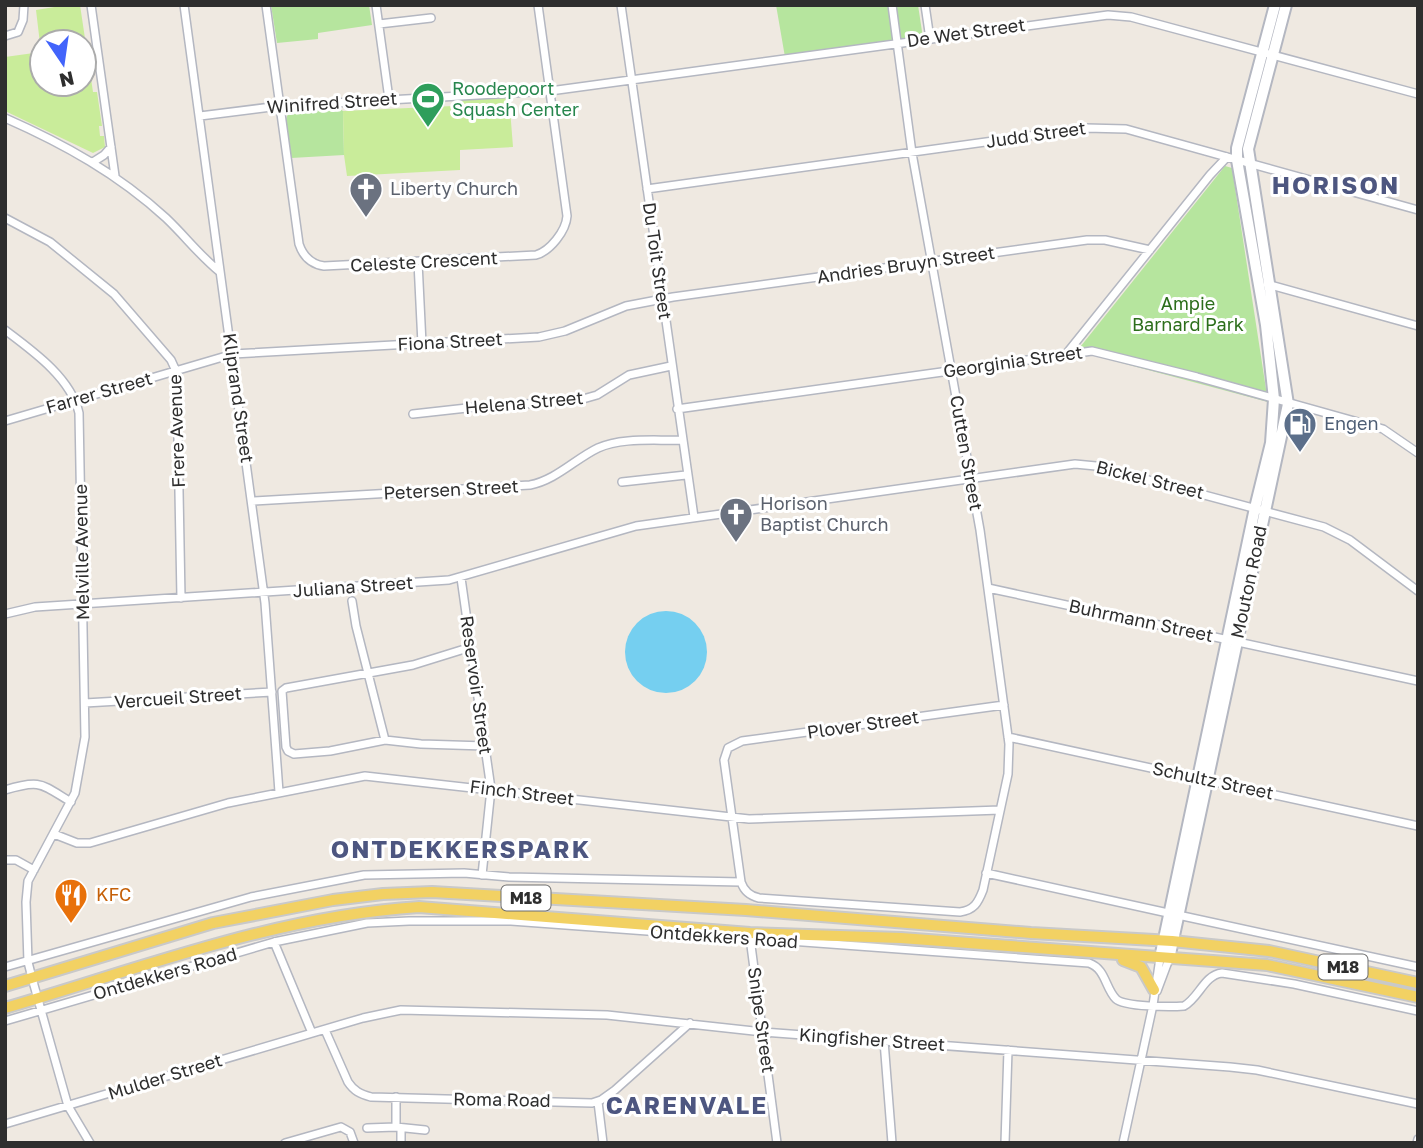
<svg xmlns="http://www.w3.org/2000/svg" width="1423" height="1148" font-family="'Golos Text',sans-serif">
<rect width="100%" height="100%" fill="#efe9e1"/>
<path fill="#b6e59e" d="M271 5H369L372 25 318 33V39L277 43Z
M776 5H918L923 38 785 57Z
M336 106 343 111 344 155 291 158 286 119 290 109Z
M1225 166 1232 168 1268 402 1077 351Z"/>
<path fill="#c9ec9a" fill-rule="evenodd" d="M67 5H80L93 92H97L102 126H99L100 136H104L105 147 93 153 5 111V57L41 52 36 10ZM42 42H84V84H42Z
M509 96 513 147 460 150V170L347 176 344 155 343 111 453 106V98Z"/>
<path fill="#75cff0" d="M625 652a41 41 0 1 1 82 0a41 41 0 1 1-82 0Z"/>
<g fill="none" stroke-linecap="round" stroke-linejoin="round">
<defs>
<path id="street" d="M91 5 115 176
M184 5 265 603 279 792
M266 5 299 244C303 256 310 264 324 266L536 255C550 251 566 231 567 216L538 5
M376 5 389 99
M621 5 694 517
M892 5 912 153 980 530 1009 744 1008 774 983 890C978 903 974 910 960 912L759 898C750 896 744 891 741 882L724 760 728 748 742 741 1004 705
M925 5 930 39
M379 24 431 18
M5 36 18 32 23 20 24 5
M200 116 279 106 550 91 1108 15 1131 17 1418 94
M5 118C64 144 118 174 166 218 185 236 200 256 220 272
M93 162 104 155 111 147
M647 189 1086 128 1126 129 1418 210
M5 218 50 242 114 294 171 360 176 371 177 385 181 598
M418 262 422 344
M1267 284 1418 326
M5 330C33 351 71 378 79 413L85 737 75 793 28 881 26 902 28 962 32 978 68 1106 90 1143
M1067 353 1210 175 1227 157
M677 409 1092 351 1197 377 1383 429 1418 453
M413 414 476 407 576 401 597 395 629 375 671 366
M5 421 233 354 539 337 565 331 626 306 673 297 1087 240H1105L1150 250
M622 482 686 475
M252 501 530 485C556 480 575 459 598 448 622 437 656 441 681 440
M461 578 491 789 482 875
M988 588 1418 681
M352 601 356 626 385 740
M5 614 35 607 449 580 636 526 1075 464 1096 466 1324 527 1350 540 1418 591
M471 647 413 665 286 688 282 691 286 747 288 751 294 754 330 751 385 740 421 744 485 746
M85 703 272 692
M1008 737 1418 826
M5 790C41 779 41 784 71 802
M54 834 77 843H90L228 803 365 776 749 819 1000 810
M5 860H16L34 870
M986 873 1168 913
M1178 915 1418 967
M748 938 1089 963C1106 969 1105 988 1116 999 1124 1007 1172 1007 1184 1006 1199 998 1204 975 1222 973L1294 984 1418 1011
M750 938 777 1143
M274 942 312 1033
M5 967 251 897 364 875 464 873 509 877 741 882
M1157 991 1169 959
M5 1021 274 942 367 923 409 921H511L729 937
M325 1030 348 1082C354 1091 360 1094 371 1097L592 1103 601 1100 615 1090 690 1023
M884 1041 892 1143
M598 1102 603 1143
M5 1124 363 1018 401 1010 607 1015 763 1032 1230 1067 1257 1070 1418 1104
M396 1127 425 1130
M367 1128 396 1127V1097
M285 1143 341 1127 350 1132 354 1143
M401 1143V1128
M1005 1143 1008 1050
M1123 1143 1153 1005 1160 958
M1417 1143 1418 1139"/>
<path id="secondary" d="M1160 958 1255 508 1271 443 1274 399 1266 325 1237 160V148L1275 5
M1169 959 1288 404 1248 149 1286 5"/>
<path id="primary" d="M1123 960 1141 967 1154 990
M5 986 213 923 333 900 383 894 432 892 746 910 1031 933 1172 941 1269 951 1418 983
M5 1008C142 968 276 916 419 907L750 933 901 938 1267 965 1418 997"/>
</defs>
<use href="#street" stroke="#b4b7c1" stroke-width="10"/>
<use href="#secondary" stroke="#b4b7c1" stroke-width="14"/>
<use href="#primary" stroke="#c9c9c9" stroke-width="14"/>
<use href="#street" stroke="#fff" stroke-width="7"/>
<use href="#secondary" stroke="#fff" stroke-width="10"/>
<use href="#primary" stroke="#f2d163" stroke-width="10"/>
</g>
<defs>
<symbol id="stadium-pin" viewBox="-11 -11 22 30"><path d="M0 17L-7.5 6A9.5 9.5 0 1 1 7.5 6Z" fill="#2e9e5b" stroke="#fff"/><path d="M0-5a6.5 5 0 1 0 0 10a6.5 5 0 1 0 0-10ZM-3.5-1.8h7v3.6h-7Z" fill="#fff"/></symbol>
<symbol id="church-pin" viewBox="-11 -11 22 30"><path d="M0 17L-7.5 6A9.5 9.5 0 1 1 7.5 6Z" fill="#6b7280" stroke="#fff"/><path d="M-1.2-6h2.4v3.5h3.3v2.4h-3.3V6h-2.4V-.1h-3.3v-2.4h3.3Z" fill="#fff"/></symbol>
<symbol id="fuel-pin" viewBox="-11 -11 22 30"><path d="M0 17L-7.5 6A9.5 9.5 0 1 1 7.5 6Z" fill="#5c6f8a" stroke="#fff"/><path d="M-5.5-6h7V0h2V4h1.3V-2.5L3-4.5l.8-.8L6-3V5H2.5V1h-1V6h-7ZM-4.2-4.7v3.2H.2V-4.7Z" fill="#fff"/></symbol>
<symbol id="restaurant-pin" viewBox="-11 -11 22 30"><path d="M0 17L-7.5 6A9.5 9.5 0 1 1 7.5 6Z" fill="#e8710a" stroke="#fff"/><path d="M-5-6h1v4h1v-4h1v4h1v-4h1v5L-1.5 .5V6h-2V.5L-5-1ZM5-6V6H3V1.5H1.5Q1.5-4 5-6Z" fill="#fff"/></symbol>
</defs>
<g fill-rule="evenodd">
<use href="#stadium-pin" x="409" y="80" width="38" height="52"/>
<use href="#church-pin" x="347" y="170" width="38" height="52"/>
<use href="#fuel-pin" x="1281" y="405" width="38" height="52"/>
<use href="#church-pin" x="717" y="495" width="38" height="52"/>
<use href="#restaurant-pin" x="52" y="876" width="38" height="52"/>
</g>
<g text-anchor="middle" stroke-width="6" stroke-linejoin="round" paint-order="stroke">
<g fill="#fff" stroke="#6d6d6d" stroke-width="2">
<rect x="501.5" y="885.5" width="49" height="25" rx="5"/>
<rect x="1318.5" y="954.5" width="49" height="25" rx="5"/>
</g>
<g font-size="16" font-weight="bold" fill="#2e2e2e">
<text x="526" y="904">M18</text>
<text x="1343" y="973">M18</text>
</g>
<g font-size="18" fill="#2e2e2e" stroke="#fff">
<text transform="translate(966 33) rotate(-8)" y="6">De Wet Street</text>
<text transform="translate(332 103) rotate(-4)" y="6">Winifred Street</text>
<text transform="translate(1036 135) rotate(-8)" y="6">Judd Street</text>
<text transform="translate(657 261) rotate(82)" y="6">Du Toit Street</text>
<text transform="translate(424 262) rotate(-3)" y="6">Celeste Crescent</text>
<text transform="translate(906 265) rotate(-8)" y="6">Andries Bruyn Street</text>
<text transform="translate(450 342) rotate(-3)" y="6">Fiona Street</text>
<text transform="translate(1013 362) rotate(-8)" y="6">Georginia Street</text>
<text transform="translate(99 393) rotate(-16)" y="6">Farrer Street</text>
<text transform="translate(238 398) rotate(82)" y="6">Kliprand Street</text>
<text transform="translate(524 403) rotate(-5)" y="6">Helena Street</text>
<text transform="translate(177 431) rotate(-92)" y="6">Frere Avenue</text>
<text transform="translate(966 453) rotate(80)" y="6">Cutten Street</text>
<text transform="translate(1150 480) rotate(14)" y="6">Bickel Street</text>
<text transform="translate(451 490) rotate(-3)" y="6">Petersen Street</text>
<text transform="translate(82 552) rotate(-91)" y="6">Melville Avenue</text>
<text transform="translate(1249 582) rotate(-78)" y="6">Mouton Road</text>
<text transform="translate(353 587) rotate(-4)" y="6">Juliana Street</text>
<text transform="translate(1141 621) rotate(12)" y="6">Buhrmann Street</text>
<text transform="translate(476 685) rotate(82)" y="6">Reservoir Street</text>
<text transform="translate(178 698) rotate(-4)" y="6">Vercueil Street</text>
<text transform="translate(863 725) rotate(-8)" y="6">Plover Street</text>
<text transform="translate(1213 781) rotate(12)" y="6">Schultz Street</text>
<text transform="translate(522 793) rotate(7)" y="6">Finch Street</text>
<text transform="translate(724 937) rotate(4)" y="6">Ontdekkers Road</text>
<text transform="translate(165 974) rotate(-16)" y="6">Ontdekkers Road</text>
<text transform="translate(761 1020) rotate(82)" y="6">Snipe Street</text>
<text transform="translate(872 1040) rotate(4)" y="6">Kingfisher Street</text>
<text transform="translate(165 1077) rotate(-17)" y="6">Mulder Street</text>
<text transform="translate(502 1100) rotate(1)" y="6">Roma Road</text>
</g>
<g font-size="18" fill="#27864d" stroke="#fff" text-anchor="start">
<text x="452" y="95">Roodepoort<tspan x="452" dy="21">Squash Center</tspan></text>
</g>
<g font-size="18" fill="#5b616d" stroke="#fff" text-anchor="start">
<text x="390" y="195">Liberty Church</text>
<text x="760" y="510">Horison<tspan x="760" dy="21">Baptist Church</tspan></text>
</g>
<g font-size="18" fill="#2c6e1b" stroke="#fff">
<text x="1188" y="310">Ampie<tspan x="1188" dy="21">Barnard Park</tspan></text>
</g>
<g font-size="18" fill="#4e5e75" stroke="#fff" text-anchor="start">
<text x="1324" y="430">Engen</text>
</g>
<g font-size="18" fill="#c56008" stroke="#fff" text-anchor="start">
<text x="96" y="901">KFC</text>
</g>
<g font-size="24" font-weight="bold" letter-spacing="2" fill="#4d5680" stroke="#fff">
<text x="1336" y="194">HORISON</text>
<text x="461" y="858">ONTDEKKERSPARK</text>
<text x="687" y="1114">CARENVALE</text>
</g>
</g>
<rect width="1423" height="1148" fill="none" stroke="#2e2e2e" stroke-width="14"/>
<g transform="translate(63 63) rotate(167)"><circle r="33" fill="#ffffff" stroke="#ababab" stroke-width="2"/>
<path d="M0-5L12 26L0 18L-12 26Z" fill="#4264fb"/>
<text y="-10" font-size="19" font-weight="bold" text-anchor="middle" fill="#2e2e2e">N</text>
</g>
</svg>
